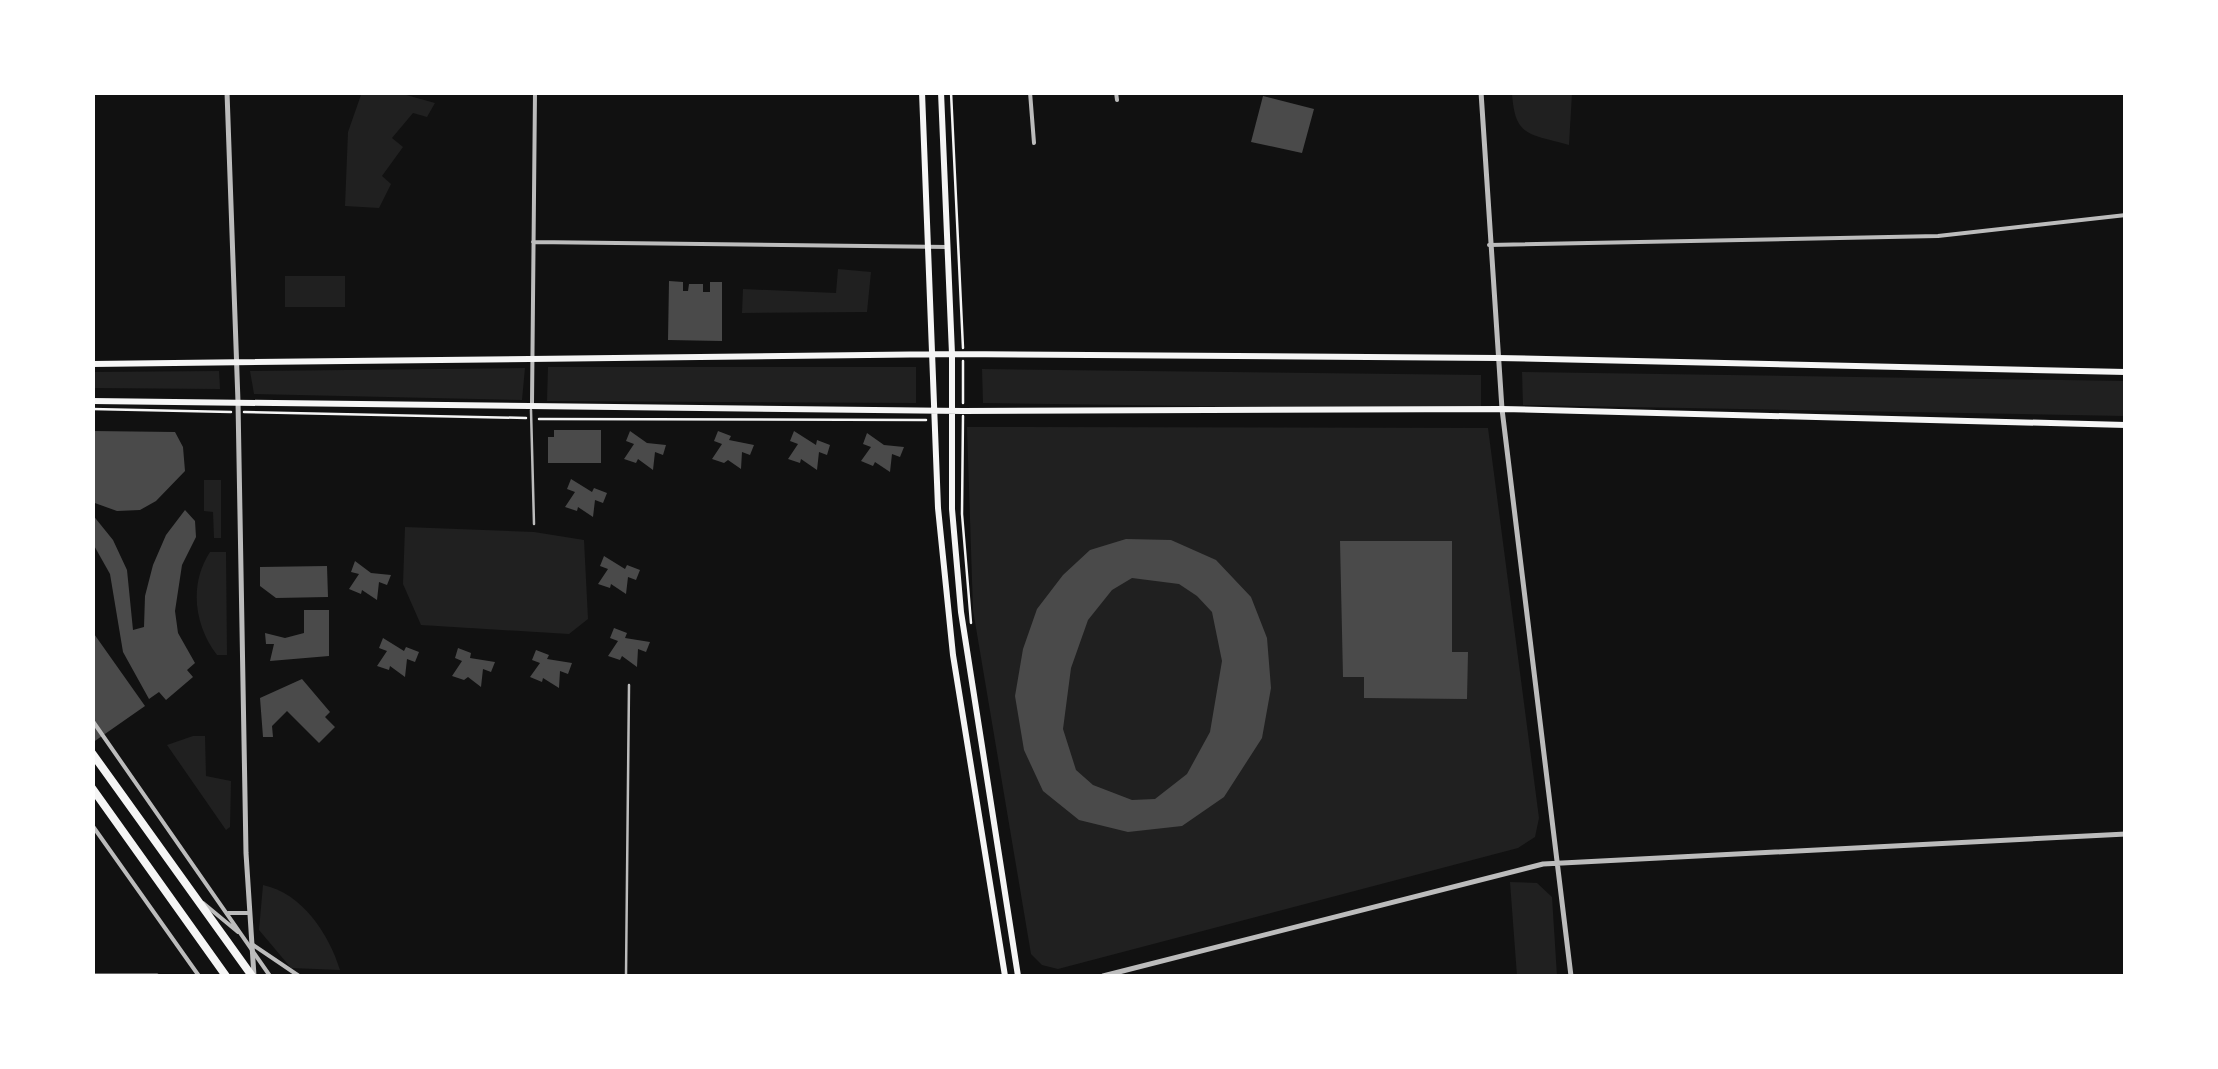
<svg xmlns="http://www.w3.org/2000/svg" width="2218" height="1069" font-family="Signika,sans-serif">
<rect width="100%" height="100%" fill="#111"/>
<path fill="#202020" d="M362 92 399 93 435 103 427 117 413 113 392 138 403 147 382 176 391 184 379 208 345 206 348 132Z
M1512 93H1572L1569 145C1529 133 1515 138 1512 93Z
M838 269 871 272 867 312 742 313 743 289 836 293Z
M285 276H345V307H285Z
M548 367H916V403L547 401Z
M525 368 522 400 254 394 250 371Z
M982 369 1481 375V410L983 403Z
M219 371 220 389 93 388V372Z
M1522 372 2125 381V416L1523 405Z
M967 427 1488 428 1539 818 1535 837 1518 848 1058 969 1042 965 1031 954 973 610Z
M204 480H221V538H214L213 512 204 511Z
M405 527 534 532 584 540 588 619 569 634 421 625 403 584Z
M210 552H226L227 655H217C194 625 189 584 210 552Z
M193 736H205L206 776 231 781 230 827 226 830 167 745Z
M1510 882 1537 883 1552 897 1557 976H1517Z
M263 885C302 893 329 934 340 970L291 968 259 930Z"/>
<path fill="#4a4a4a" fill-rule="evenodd" d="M1263 96 1314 109 1302 153 1251 142Z
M669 281 683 282V291H688L689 284H703V292H710V282H722V341L668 340Z
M554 430H601V463H548V437H554Z
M92 431 175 432 183 447 185 471 156 501 140 510 117 511 92 502Z
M630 431 647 443 666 445 663 455 655 452 653 470 638 459 636 463 624 459 634 444 626 441Z
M718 431 731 436 729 440 754 445 750 455 742 452 741 469 728 460 724 463 712 459 722 444 714 441Z
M794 431 816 445 817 440 830 445 827 455 819 452 817 470 801 459 800 463 788 459 798 444 790 441Z
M867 433 884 445 904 447 900 457 892 454 890 472 875 462 873 466 861 461 871 447 863 444Z
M571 479 592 492 594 488 607 493 603 503 595 500 593 517 578 507 577 511 565 507 575 492 567 489Z
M185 510 195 521 196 537 182 565 175 611 178 633 195 663 187 670 193 677 166 700 159 692 149 699 123 652 110 574 92 542V514L113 540 127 570 133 630 144 627 145 596 153 565 166 535Z
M1126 539 1171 540 1216 560 1251 597 1267 638 1271 688 1262 738 1224 797 1182 826 1128 832 1079 820 1043 791 1024 750 1015 696 1023 649 1037 609 1063 575 1090 550ZM1132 578 1179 584 1197 596 1212 612 1222 661 1210 732 1187 774 1155 799 1132 800 1093 785 1076 770 1063 729 1071 668 1088 620 1112 590Z
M1340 541H1452V652H1468L1467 699 1364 698V677H1343Z
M604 556 625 569 627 565 640 570 636 580 628 577 626 594 611 584 610 588 598 584 608 569 600 566Z
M355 561 371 573 391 575 387 585 379 582 377 600 362 590 361 594 349 589 359 574 351 572Z
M327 566 328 597 276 598 260 586V567Z
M304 610H329V656L270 661 274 644H266L265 633 285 638 304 633Z
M614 628 627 633 625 638 650 642 646 652 638 649 637 667 622 656 620 660 608 656 618 641 610 638Z
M92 631 145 706 92 743Z
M383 638 404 651 406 647 419 652 415 662 407 659 405 677 390 666 389 670 377 666 387 651 379 648Z
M458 648 471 653 470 658 495 662 491 672 483 669 481 687 468 677 464 680 452 676 462 661 455 658Z
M536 650 549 655 547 659 572 663 568 674 560 671 559 688 543 678 542 682 530 677 540 663 532 660Z
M302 679 330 712 325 717 335 727 319 743 287 711 272 726 273 737H263L260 698Z"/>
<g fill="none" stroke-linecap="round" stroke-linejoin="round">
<path stroke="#f5f5f5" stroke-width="2.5" d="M951 92 963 348
M963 361V403
M92 409 231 412
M244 412 526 418
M963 416 962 514 971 623
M539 419 926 420"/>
<path stroke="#bcbcbc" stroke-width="2.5" d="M531 410 534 524
M626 976 629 685"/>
<path stroke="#bcbcbc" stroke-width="4" d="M1030 92 1034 143
M1116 92 1117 100
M533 242 948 247
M1489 245 1938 236 2126 215
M532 404 535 92
M92 720 270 976
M92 825 199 976
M203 903 238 932
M228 913H248
M253 945 299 976"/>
<path stroke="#bcbcbc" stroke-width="5" d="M227 92 238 402 246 853 254 976
M1481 92 1502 409 1571 976
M92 976H157
M1103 976 1543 864 2126 834"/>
<path stroke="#f5f5f5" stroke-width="6" d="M922 92 938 508 953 655 1005 976
M941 92 952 354V509L961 612 1018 976
M92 364 952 354 1498 358 2126 372
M92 401 963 411 1502 409 2126 425"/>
<path stroke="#f5f5f5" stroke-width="8" d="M92 753 252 976
M92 788 226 976"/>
</g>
<rect width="2218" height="1069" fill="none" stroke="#ffffff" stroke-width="190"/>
</svg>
